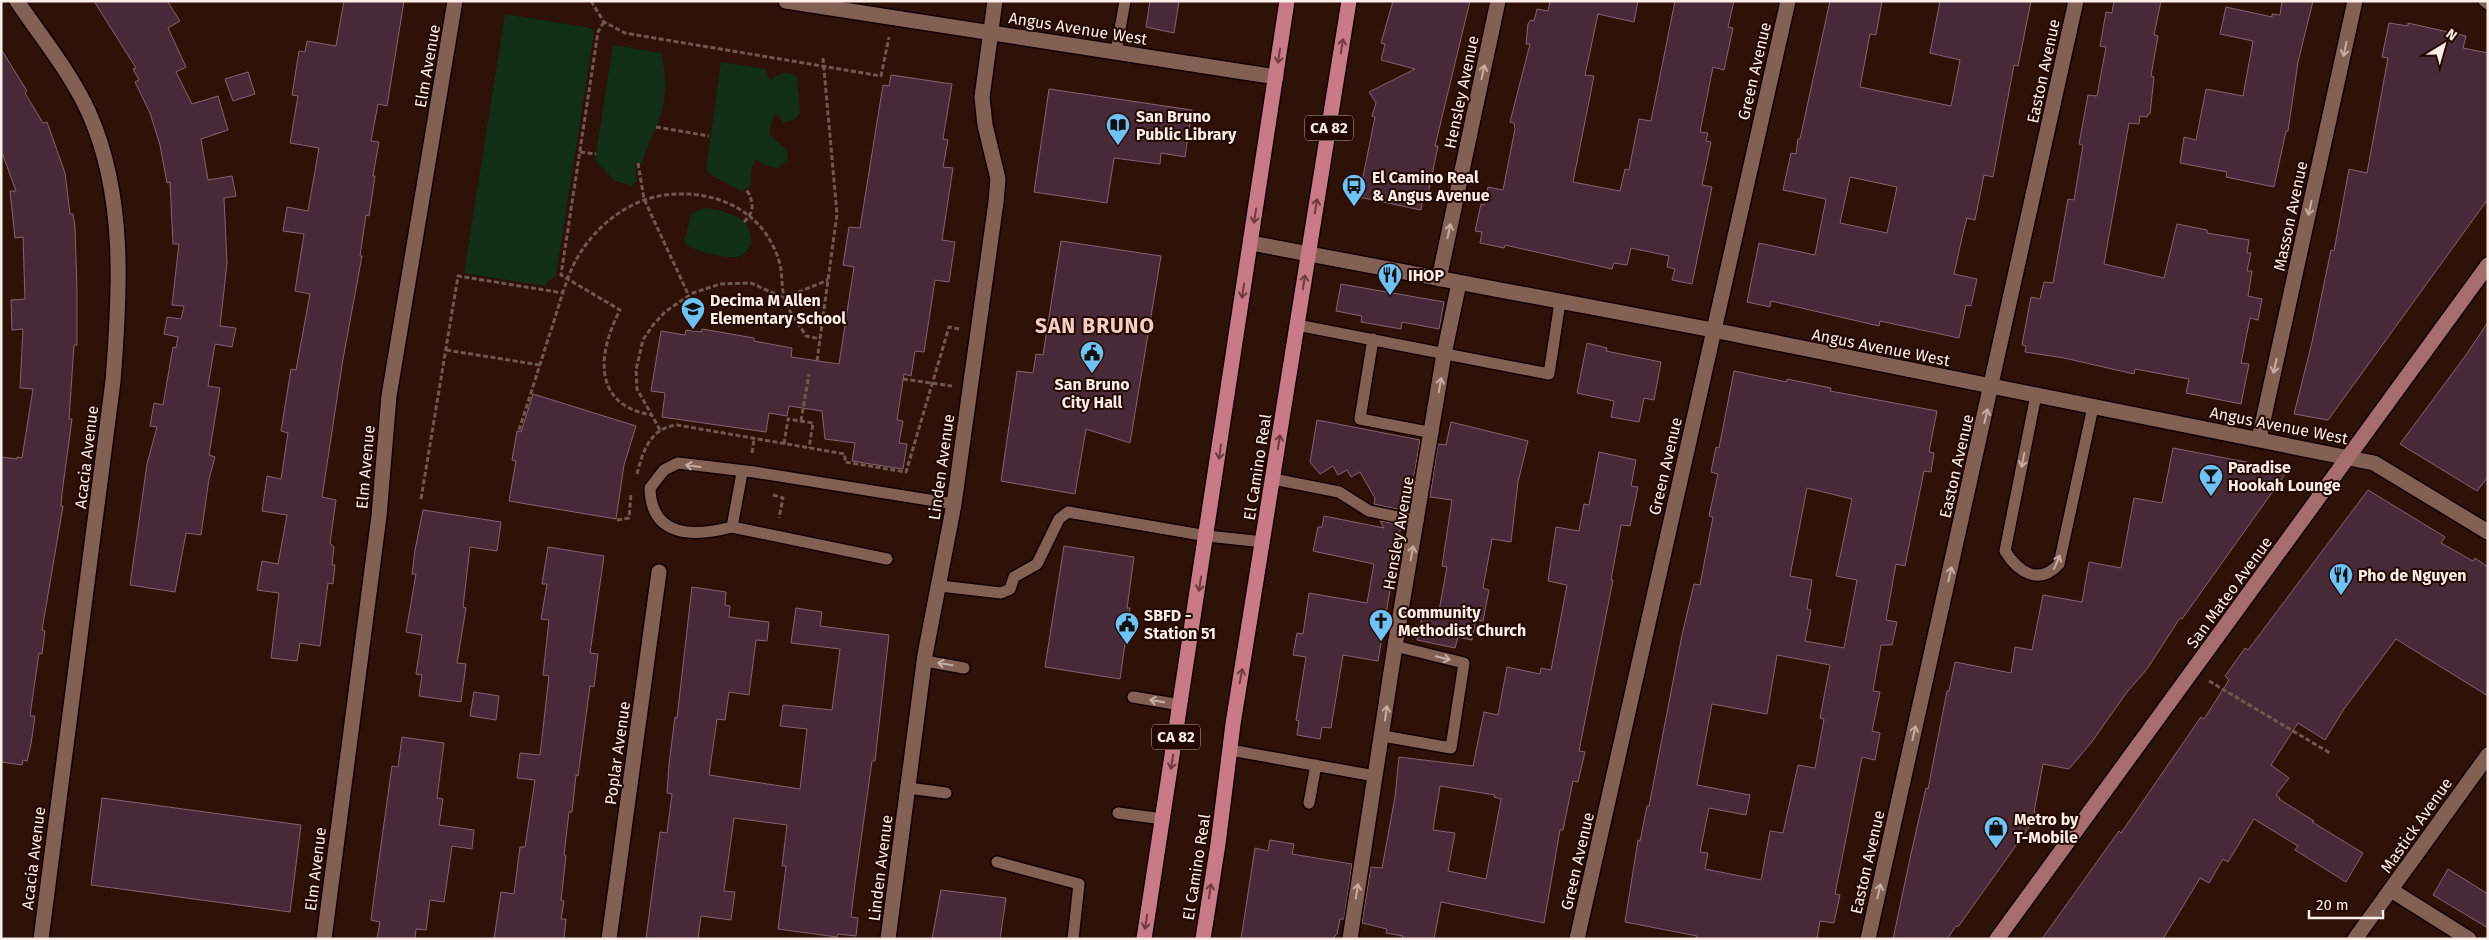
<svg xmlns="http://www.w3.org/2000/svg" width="2489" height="940" font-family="'Fira Sans',sans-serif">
<rect width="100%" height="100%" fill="#2e1208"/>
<path fill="#102f14" d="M505 14 591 28 594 32 556 276 546 283 545 286 464 273Z
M613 45 661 53C667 76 667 101 658 123 652 137 645 149 642 164L635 163 637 182 634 183 633 186 615 181 595 160Z
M721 62 765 69 770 80C781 73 786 70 797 77L800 113 795 119 783 123 780 117 774 114 769 134 788 151 787 160 778 168 765 165 755 159 751 172V186L741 191 711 175 706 169Z
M709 208C729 213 754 218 751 244 748 249 744 256 737 257 727 259 694 251 686 245L685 240 691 214 701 209Z"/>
<path fill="#472938" stroke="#856272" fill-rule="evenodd" d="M94 1H167L180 21 168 28 186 67 176 72 192 104 218 96 228 130 201 139 208 180 232 176 236 196 224 198 227 263 220 326 236 328 232 347 215 344 208 386 220 388 209 455 215 457 209 479 201 535 186 533 175 592 130 585 147 464 157 427 150 426 154 403 163 405 173 347 176 348 178 337 164 334 167 317 181 319 184 306 172 305 179 244H173L170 182 167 183 160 145 150 113 135 82 139 80 133 69 136 68Z
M344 1H404L387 106 378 104 371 141 379 142 373 176H375L369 216 366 215 360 256H362L343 359 322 497 336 500 330 543 334 547 332 565H335L333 584 328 583 320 646 300 643 297 661 271 658 279 593 257 590 262 561 278 564 287 515 262 511 267 476 281 479 288 433 281 431 291 369 296 370 310 294 295 291 304 234 283 231 287 207 308 211 319 148 290 143 298 96 292 95 299 51 305 52 307 41 336 46Z
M1150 1H1179L1174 33 1146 27Z
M1393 1H1470L1435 146H1438L1427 199 1423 198 1421 210 1359 197 1375 117 1372 116 1376 103 1369 92 1415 69 1381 60 1385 44 1381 43Z
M1550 1H1638L1634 22 1598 14 1585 75 1594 76 1573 182 1620 191 1625 169 1629 170 1639 119 1651 121 1675 1H1734L1728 27 1733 28 1724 70 1713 67 1700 132 1708 133 1706 141 1711 142 1702 185 1712 187 1692 284 1672 280 1675 269 1667 267 1669 256 1631 248 1627 265 1614 263 1612 269 1505 245 1504 248 1480 243 1482 232 1475 231 1481 204 1484 205 1488 187 1503 190 1515 129 1514 123 1510 122 1530 44H1526L1528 24 1531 20 1534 21 1537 9 1548 11Z
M1830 1H1882L1876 35 1870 34 1860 87 1951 106 1960 60 1930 53 1940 1H2031L2018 66 2014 65 1993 177 1984 175 1975 220 1967 218 1963 233 1954 274 1977 279 1971 306 1966 305 1959 338 1880 321 1879 326 1771 301 1770 307 1747 302 1759 243 1815 255 1826 199 1783 190 1791 153 1796 154 1798 139H1800ZM1850 177 1897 187 1887 233 1840 223Z
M2114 1H2161L2154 35 2158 36 2151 76 2154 77 2150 114H2148L2147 117 2140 116 2139 124 2129 123 2104 264 2164 278 2177 224 2207 230V233L2249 240 2247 253H2251L2247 271H2252L2248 296 2262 299 2258 320 2250 318 2241 363 2249 364 2241 404 2186 393 2189 379 2135 369 2134 374 2064 358 2025 352 2026 346 2022 345 2031 297 2040 299 2044 282 2053 283 2068 199 2074 200 2083 145 2079 144 2088 95 2097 96 2106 47 2100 46 2106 12 2112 13Z
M2282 1H2313L2298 62 2288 131H2286L2274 187 2226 177 2227 172 2180 163 2184 137 2196 140 2206 89 2243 96 2253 41 2220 34 2226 7 2272 17V14L2280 15Z
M2389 23 2408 26V23L2466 36 2463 48 2488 53V199L2328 420 2294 414 2312 342 2331 250 2334 251 2349 169 2367 173 2388 58 2382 57Z
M1 49 27 91 25 93 43 123 47 122 65 173 70 214H73L75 227 77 291V345H74L69 419H72L62 493 61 506H63L42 630 45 631 42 654 39 653 30 716H35L31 744 27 761 23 760 22 765 1 762V457L17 459V457L22 458 33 389 20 388 23 329 12 330 11 300 25 299 23 237 15 238 10 191H16L1 150Z
M248 72 255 94 233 101 225 79Z
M891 75 952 84 943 139 948 140 943 167 953 168 942 240 955 242 949 282 935 280 924 352 915 351 911 376 904 374 897 420 903 421 899 443 907 444 903 469 852 461 855 443 825 439 822 411 789 406 787 416 769 413 766 432 662 417 665 393 651 391 661 331 685 335 686 330 701 332 702 329 754 338V341L792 348 791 357 839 364 854 267 843 265 849 227 860 228 883 85 889 86Z
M1049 89 1192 110 1185 157 1161 153 1160 164 1114 158 1107 203 1034 192Z
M1061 241 1161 256 1130 443 1086 429 1075 494 1001 481 1017 371 1033 373 1036 354 1043 355Z
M1341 284 1444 302 1439 329 1402 322 1401 329 1361 322 1362 316 1336 311Z
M2488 322V477L2477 491 2400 444 2466 355Z
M1587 343 1607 348 1606 351 1661 362 1654 400 1644 398 1639 422 1611 417 1614 401 1577 393Z
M1734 371 1787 382V379L1831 388 1830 391 1937 411 1929 452 1934 453 1931 472 1924 471 1905 566 1896 564 1886 620 1897 622 1892 645H1881L1873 691 1880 692 1872 731 1880 733 1875 760 1862 757 1835 894 1840 895 1834 923 1820 921 1817 939H1696L1697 936 1625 922 1638 840 1640 841 1647 806H1649L1682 635 1694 584 1700 585 1713 517 1709 516 1718 474 1711 472 1716 447 1719 448ZM1807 488 1852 499 1836 576 1857 580 1844 648 1805 641 1811 610 1807 609 1812 580 1790 576ZM1777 655 1830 665 1820 718 1824 719 1815 768 1798 765 1783 833 1770 831 1761 880 1705 869 1708 853 1700 852 1709 808 1746 815 1750 795 1697 785 1712 704 1767 714Z
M533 394 636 426 624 465 616 519 509 501 516 461 512 460 517 431 521 432Z
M1317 420 1420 440 1411 494 1409 493 1406 511 1374 504 1375 498 1360 472 1351 477 1347 470 1338 475 1333 466 1320 474 1310 462Z
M1451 422 1528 441 1518 482 1511 542 1492 539 1483 588 1489 590 1483 621 1476 620 1472 640 1458 637 1455 648 1417 640 1423 613 1438 616 1447 567 1442 566 1452 500 1430 497 1438 444 1446 445Z
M2173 448 2288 470 2182 619 2180 618 2147 669 2127 692 2091 743 2069 769 2043 764 2034 812 2039 813 1958 927 1956 926 1947 939H1893L1911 854 1926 788 1928 789 1947 691H1949L1955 662 2011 673 2015 647 2032 650 2043 595 2082 602 2089 562 2121 568 2134 498 2162 503Z
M1599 452 1636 460 1631 486 1638 487 1630 526 1621 525 1611 580H1613L1579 751 1585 752 1578 782 1573 781 1563 830H1560L1544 923 1441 902 1434 939H1402L1403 936 1386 933 1387 929 1362 923 1371 867 1382 868 1395 797 1399 757 1473 766 1484 712 1498 715 1507 667 1540 674 1541 668 1551 670 1567 585 1548 581 1556 527 1579 531 1584 504 1589 505ZM1440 786 1495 795 1494 797 1501 799 1486 879 1448 871 1455 833 1433 830Z
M2368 490 2445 537 2441 543 2473 561 2475 558 2488 567V696L2396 639 2344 709 2325 740 2298 723 2271 765 2289 778 2276 795 2280 798 2279 799 2314 821 2312 822 2363 853 2346 882 2295 850 2298 846 2254 819 2228 862 2223 859 2209 883 2200 878 2163 939H2042L2119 831 2121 833 2201 717 2204 719 2229 680 2225 676 2245 648 2248 650Z
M423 510 501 522 497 551 470 547 463 607 466 608 457 663 466 664 461 702 419 696 422 675 416 674 422 635 406 632 416 574H412L415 550Z
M1324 516 1384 528 1380 521 1401 525 1378 661 1343 655 1331 728 1322 727 1320 739 1297 735 1299 721 1296 720 1306 657 1293 655 1297 633 1303 634 1309 593 1367 603 1374 564 1313 551 1318 527H1322Z
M1064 546 1134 557 1127 608H1130L1120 679 1045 667Z
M548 547 604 556 590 653 598 654 594 687 590 686 578 776 576 775 572 812H569L564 855 566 856 561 900 564 901 561 919H566L564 939H494L501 892 514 894 520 847H525L535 780 517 778 520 753 540 755 549 676 543 675 549 620 541 619 547 584H542Z
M692 587 726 592 725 605 730 606 729 617 769 622 767 641 756 640 749 695 729 692 725 720 717 719 709 775 800 789 807 729 780 726 783 705 832 710 840 649 791 643 796 608 822 612 820 626 889 635 875 761H872L855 883 851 917 858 918 856 936 838 934 837 937 778 929 786 866H782L787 825 734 818 724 891 735 892 731 920 701 916 698 939H646L660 832 667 833 672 794 667 793 669 764 675 717 677 718Z
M474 692 499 696 496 720 470 716Z
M402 737 444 743 437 798 443 799 439 825 474 830 472 849 452 846 444 902 430 900 426 930 416 929 415 939H377L380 922 371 920 377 874 392 766 398 767Z
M102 798 301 825 290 912 91 885Z
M1270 840 1294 844 1292 854 1352 864 1344 919H1340L1337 934 1332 939H1241L1255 848 1268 851Z
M2448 869 2488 894V928L2433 895Z
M941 890 1006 898 1000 939H932Z"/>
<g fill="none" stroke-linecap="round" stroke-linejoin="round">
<defs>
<path id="lane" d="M2484 1 2488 4
M1116 52 1125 1
M1297 325 1549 374 1560 302
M1373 339 1360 419 1433 433
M2036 395 2005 551C2018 572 2039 586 2059 564L2093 407
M1273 479 1339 492 1369 511 1418 521
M732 527 742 473
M887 559 732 527C694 537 651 538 650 488L664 470 678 463 754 472 954 504
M940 586 1001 593 1010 589 1014 577 1037 564 1059 519 1068 512 1207 536 1264 542
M925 661 964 668
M1133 697 1181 705
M1383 736 1451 748 1464 663 1395 646
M1230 750 1375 776
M908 788 946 793
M1309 803 1316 765
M1118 813 1163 819
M997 862 1079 884 1073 939"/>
<path id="street" d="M17 1C42 38 71 73 89 113 126 196 120 293 113 381L41 939
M786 1 1276 77
M1251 243 1713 330 2374 463 2488 532
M1439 279 1498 1
M2259 439 2355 1
M2391 890 2469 939
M324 939 379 516 389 396 455 1
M609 939 659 572
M888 939 925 655 954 504 996 202 998 179 985 125 982 97 995 1
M1350 939 1395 646 1444 354 1459 283
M1577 939 1788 1
M1868 939 2076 1
M2355 939 2488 755"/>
<path id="secondary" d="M1997 939 2488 265"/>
<path id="primary" d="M1144 939 1287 1
M1203 939 1218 844 1233 724 1349 1"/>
</defs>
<use href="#lane" stroke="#140000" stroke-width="14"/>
<use href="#street" stroke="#140000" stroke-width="18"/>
<use href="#secondary" stroke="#140000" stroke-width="18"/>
<use href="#primary" stroke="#140000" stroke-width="18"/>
<path stroke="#70584f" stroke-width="3" stroke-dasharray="5 2.5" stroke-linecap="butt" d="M591 1 604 22 625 33 881 76 889 37
M604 22 598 32 561 275 620 310C598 352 591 405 652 415
M656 127 709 136
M580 152 596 154
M638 163 644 199 689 296
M744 222C755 211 754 202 746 189
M446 350 540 365
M817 361 837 214 823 58
M903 379 952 386
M801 421 809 374
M519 430C529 399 539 368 549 336 558 311 564 282 577 258 598 222 636 194 678 194 707 193 736 202 757 223 769 235 779 255 781 270 782 279 782 288 784 297 787 310 799 324 806 336L820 339
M660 430 637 389 636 370 643 340 653 325 666 311 693 293 720 284 751 283 784 298 828 280
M784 444 788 419 813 423 809 448
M752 453 754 439
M637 474C643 451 650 428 677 425L845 454V462L906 472 949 327 959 329
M773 495 783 498 779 518
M421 499 458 276 563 293
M617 520 629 518 631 494
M2209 681 2330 753"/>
<use href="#lane" stroke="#836054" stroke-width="11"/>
<use href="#street" stroke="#836054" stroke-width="15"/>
<use href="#secondary" stroke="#a66d6d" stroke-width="15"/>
<use href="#primary" stroke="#c87a86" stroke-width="15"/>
</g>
<defs><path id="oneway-shaft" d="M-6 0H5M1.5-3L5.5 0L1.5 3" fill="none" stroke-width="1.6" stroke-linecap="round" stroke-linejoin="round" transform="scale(1.25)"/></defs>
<g stroke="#6e3c3d">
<use href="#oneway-shaft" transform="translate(1342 46) rotate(-81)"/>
<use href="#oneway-shaft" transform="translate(1279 56) rotate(98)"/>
<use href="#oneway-shaft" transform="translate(1316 206) rotate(-81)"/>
<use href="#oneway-shaft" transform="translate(1255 216) rotate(99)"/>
<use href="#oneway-shaft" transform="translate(1304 282) rotate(-81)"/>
<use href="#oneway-shaft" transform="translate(1243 291) rotate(98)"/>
<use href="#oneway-shaft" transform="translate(1279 442) rotate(-81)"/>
<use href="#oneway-shaft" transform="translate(1220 452) rotate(98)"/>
<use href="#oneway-shaft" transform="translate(1200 584) rotate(99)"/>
<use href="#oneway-shaft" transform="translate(1241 676) rotate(-80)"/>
<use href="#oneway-shaft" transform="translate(1172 762) rotate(99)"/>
<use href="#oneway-shaft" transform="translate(1210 891) rotate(-81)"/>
<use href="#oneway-shaft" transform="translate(1146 922) rotate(99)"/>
</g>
<g stroke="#c7aea5">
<use href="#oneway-shaft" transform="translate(2345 49) rotate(102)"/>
<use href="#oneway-shaft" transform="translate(1483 72) rotate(-78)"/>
<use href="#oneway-shaft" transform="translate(2310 208) rotate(102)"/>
<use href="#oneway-shaft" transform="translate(1449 231) rotate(-78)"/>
<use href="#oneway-shaft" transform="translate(2275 366) rotate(102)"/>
<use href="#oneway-shaft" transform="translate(1440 385) rotate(-81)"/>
<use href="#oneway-shaft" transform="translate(1986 416) rotate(-77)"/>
<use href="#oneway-shaft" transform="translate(2023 460) rotate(101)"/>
<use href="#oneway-shaft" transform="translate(693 466) rotate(-172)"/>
<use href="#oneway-shaft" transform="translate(1412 553) rotate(-80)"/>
<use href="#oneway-shaft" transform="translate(2057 562) rotate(-66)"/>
<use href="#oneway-shaft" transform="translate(1950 574) rotate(-77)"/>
<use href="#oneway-shaft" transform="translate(1443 658) rotate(14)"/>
<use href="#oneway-shaft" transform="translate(945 664) rotate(-170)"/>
<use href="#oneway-shaft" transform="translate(1157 701) rotate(-170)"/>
<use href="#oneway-shaft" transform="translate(1386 713) rotate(-82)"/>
<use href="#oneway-shaft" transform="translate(1914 733) rotate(-77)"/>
<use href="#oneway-shaft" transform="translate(1357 891) rotate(-81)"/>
<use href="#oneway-shaft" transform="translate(1879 891) rotate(-77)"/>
</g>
<defs>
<symbol id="library-pin" viewBox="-11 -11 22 30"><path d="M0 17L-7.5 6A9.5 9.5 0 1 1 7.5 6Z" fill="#6fc2f4" stroke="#240902"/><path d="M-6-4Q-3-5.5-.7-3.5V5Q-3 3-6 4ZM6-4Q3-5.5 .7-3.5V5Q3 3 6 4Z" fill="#111"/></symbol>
<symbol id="bus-pin" viewBox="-11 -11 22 30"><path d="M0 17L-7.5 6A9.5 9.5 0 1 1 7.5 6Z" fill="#6fc2f4" stroke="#240902"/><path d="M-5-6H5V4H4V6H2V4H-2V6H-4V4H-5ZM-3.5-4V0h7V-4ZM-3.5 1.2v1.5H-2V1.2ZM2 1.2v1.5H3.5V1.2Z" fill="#111"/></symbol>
<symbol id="restaurant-pin" viewBox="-11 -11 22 30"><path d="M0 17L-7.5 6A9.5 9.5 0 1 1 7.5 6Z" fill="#6fc2f4" stroke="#240902"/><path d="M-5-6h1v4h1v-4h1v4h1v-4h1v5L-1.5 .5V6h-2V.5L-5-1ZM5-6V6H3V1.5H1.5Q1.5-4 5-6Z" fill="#111"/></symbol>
<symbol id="school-pin" viewBox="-11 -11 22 30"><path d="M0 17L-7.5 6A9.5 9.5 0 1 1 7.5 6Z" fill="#6fc2f4" stroke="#240902"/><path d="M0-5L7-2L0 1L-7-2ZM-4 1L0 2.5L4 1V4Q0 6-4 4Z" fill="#111"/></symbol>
<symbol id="civic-pin" viewBox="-11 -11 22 30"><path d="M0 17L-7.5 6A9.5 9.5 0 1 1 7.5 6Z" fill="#6fc2f4" stroke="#240902"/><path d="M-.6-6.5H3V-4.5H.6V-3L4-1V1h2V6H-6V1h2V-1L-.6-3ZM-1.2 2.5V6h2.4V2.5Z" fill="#111"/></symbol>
<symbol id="bar-pin" viewBox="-11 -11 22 30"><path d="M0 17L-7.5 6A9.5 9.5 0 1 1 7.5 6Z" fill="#6fc2f4" stroke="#240902"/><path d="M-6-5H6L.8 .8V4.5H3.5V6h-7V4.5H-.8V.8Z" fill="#111"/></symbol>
<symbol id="church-pin" viewBox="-11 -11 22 30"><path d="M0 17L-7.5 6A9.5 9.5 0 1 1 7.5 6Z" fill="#6fc2f4" stroke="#240902"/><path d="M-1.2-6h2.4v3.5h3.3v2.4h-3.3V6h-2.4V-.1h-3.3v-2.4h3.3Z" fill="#111"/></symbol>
<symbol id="shop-pin" viewBox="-11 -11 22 30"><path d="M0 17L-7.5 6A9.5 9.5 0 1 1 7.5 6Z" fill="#6fc2f4" stroke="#240902"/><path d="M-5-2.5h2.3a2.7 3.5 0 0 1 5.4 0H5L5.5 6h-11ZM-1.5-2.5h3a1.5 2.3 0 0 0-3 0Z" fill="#111"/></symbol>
</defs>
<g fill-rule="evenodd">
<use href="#library-pin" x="1104" y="111" width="28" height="38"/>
<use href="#bus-pin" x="1340" y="172" width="28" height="38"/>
<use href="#restaurant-pin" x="1376" y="261" width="28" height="38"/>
<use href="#school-pin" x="679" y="295" width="28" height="38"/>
<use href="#civic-pin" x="1078" y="339" width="28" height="38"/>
<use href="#bar-pin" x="2197" y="462" width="28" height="38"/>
<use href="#restaurant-pin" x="2327" y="561" width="28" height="38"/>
<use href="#church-pin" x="1367" y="607" width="28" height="38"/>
<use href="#civic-pin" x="1113" y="610" width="28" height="38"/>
<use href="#shop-pin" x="1982" y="814" width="28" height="38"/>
</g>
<g text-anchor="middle" stroke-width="4" stroke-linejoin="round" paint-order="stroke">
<g fill="#240902" stroke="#bda9a3" stroke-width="1">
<rect x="1305" y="115.5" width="48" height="25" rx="4"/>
<rect x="1152" y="724.5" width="48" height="25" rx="4"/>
</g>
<g font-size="15" font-weight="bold" fill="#ffeee8">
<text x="1329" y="133">CA 82</text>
<text x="1176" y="742">CA 82</text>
</g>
<g font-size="16" fill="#ffeee8" stroke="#240902">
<text transform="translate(1078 28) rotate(9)" y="6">Angus Avenue West</text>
<text transform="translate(427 66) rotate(-80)" y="6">Elm Avenue</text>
<text transform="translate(1754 71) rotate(-77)" y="6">Green Avenue</text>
<text transform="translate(2043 71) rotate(-78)" y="6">Easton Avenue</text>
<text transform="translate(1461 92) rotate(-78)" y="6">Hensley Avenue</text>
<text transform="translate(2290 216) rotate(-78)" y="6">Masson Avenue</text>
<text transform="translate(1881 347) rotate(11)" y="6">Angus Avenue West</text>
<text transform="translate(2279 425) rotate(11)" y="6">Angus Avenue West</text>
<text transform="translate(86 457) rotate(-83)" y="6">Acacia Avenue</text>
<text transform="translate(1665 466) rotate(-77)" y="6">Green Avenue</text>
<text transform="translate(1956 466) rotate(-77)" y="6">Easton Avenue</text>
<text transform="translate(365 467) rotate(-85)" y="6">Elm Avenue</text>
<text transform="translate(941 467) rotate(-82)" y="6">Linden Avenue</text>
<text transform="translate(1257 467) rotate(-81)" y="6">El Camino Real</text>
<text transform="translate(1398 533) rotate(-80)" y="6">Hensley Avenue</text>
<text transform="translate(2229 592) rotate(-54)" y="6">San Mateo Avenue</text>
<text transform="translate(617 753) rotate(-82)" y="6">Poplar Avenue</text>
<text transform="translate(2416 825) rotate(-55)" y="6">Mastick Avenue</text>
<text transform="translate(33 858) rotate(-83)" y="6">Acacia Avenue</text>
<text transform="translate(1577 861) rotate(-77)" y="6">Green Avenue</text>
<text transform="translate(1867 862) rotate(-77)" y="6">Easton Avenue</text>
<text transform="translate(1196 867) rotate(-81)" y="6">El Camino Real</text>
<text transform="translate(880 868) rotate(-83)" y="6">Linden Avenue</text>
<text transform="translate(315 869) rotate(-83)" y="6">Elm Avenue</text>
</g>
<g font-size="16" font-weight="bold" fill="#ffeee8" stroke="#240902" text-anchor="start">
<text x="1136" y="122">San Bruno<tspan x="1136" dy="18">Public Library</tspan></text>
<text x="1372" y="183">El Camino Real<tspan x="1372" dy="18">&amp; Angus Avenue</tspan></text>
<text x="1408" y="281">IHOP</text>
<text x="710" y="306">Decima M Allen<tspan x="710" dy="18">Elementary School</tspan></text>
<text x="1092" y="390" text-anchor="middle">San Bruno<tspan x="1092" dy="18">City Hall</tspan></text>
<text x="2228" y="473">Paradise<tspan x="2228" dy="18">Hookah Lounge</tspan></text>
<text x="2358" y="581">Pho de Nguyen</text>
<text x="1398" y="618">Community<tspan x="1398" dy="18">Methodist Church</tspan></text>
<text x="1144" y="621">SBFD -<tspan x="1144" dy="18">Station 51</tspan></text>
<text x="2014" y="825">Metro by<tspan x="2014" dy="18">T-Mobile</tspan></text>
</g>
<g font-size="21" font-weight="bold" letter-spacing="1" fill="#f7cec0" stroke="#240902">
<text x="1095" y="333">SAN BRUNO</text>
</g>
</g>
<rect width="2489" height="940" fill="none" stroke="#ffeee8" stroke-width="5"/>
<g transform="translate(2444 45) rotate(37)" stroke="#240902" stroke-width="4" paint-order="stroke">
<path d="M0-4L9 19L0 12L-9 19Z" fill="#ffeee8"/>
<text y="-8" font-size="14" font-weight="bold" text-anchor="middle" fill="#ffeee8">N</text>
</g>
<path d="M2309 910v8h74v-8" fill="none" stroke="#ffeee8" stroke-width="2.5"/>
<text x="2316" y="910" font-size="15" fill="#ffeee8" stroke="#240902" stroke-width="4" paint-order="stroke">20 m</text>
</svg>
